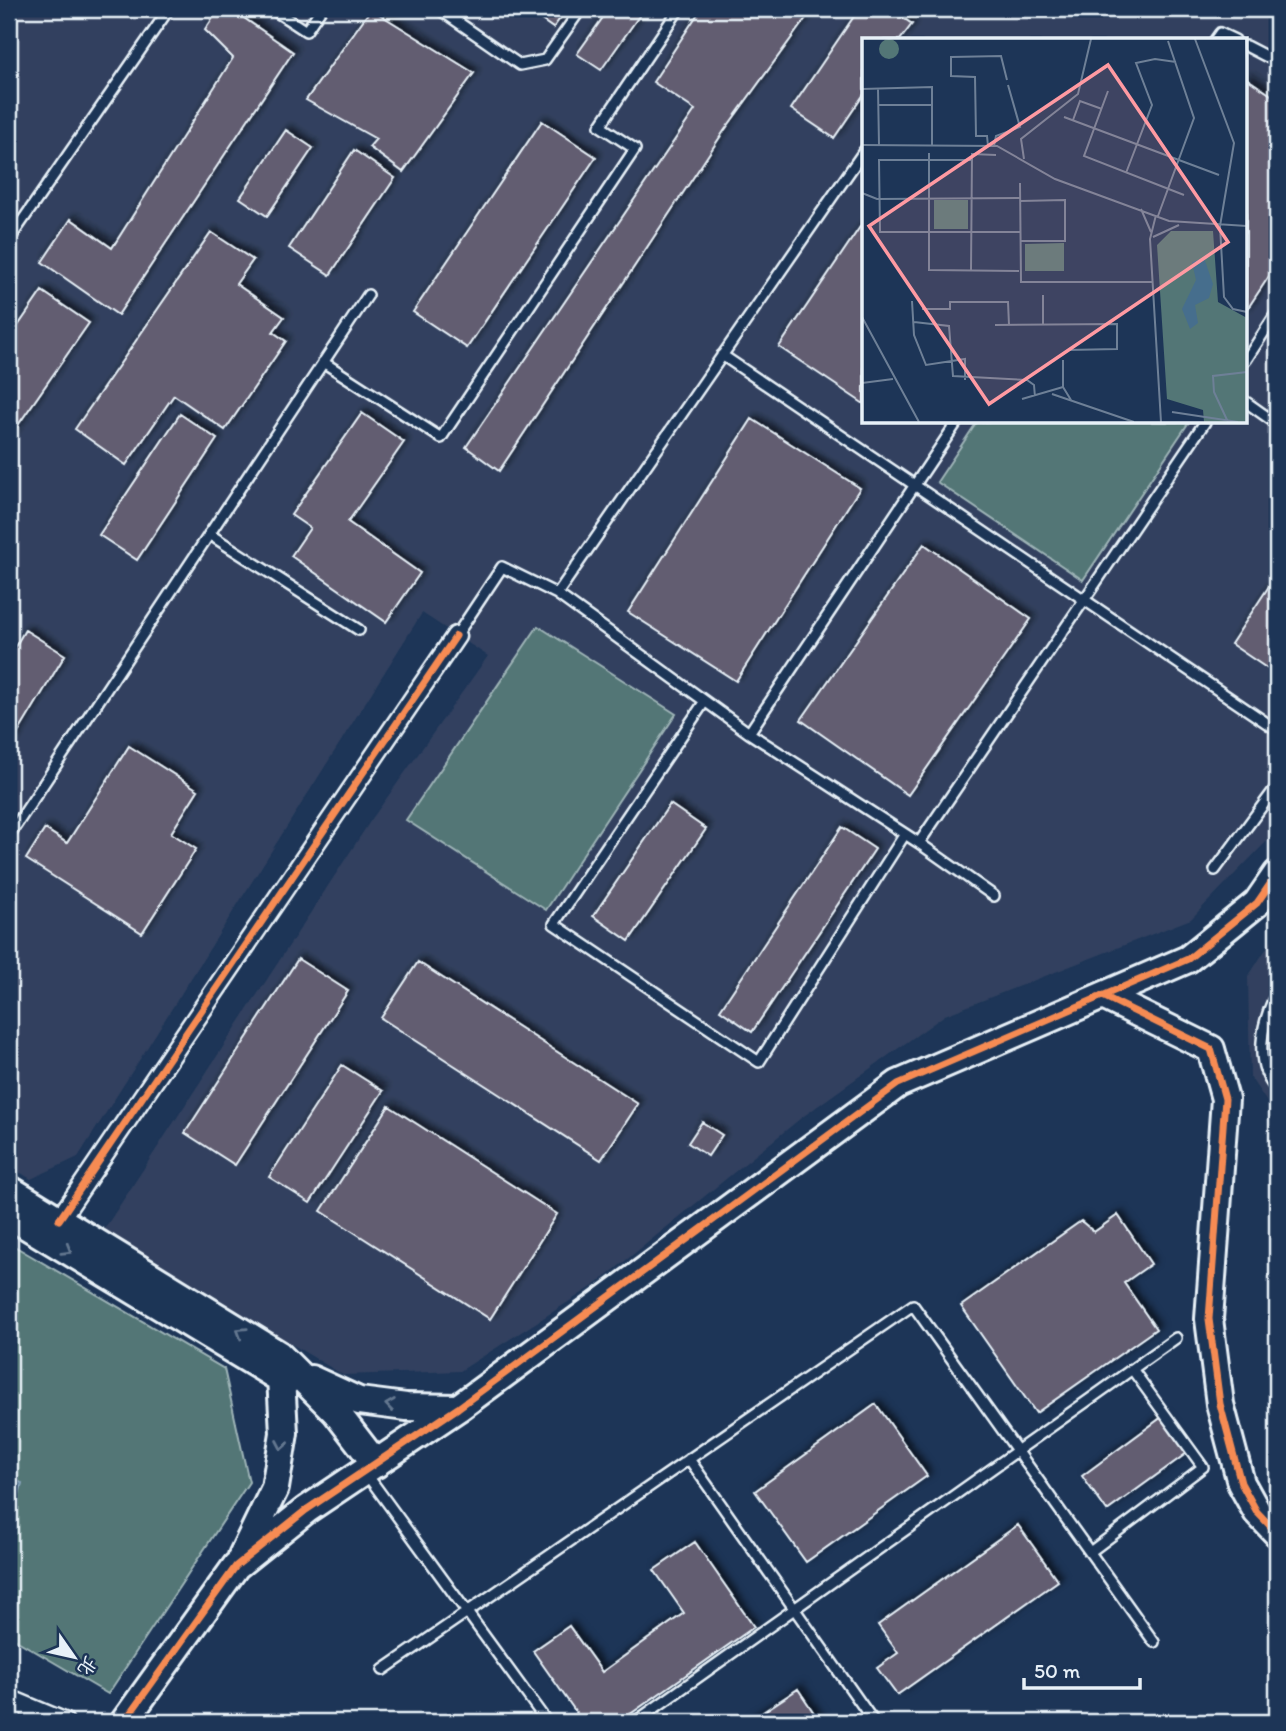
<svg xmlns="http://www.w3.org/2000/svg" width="1286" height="1731" font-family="Itim,'LXGW WenKai TC',sans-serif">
<defs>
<filter id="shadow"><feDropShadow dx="4" dy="-4" stdDeviation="3.5" flood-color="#0009"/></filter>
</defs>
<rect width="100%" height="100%" fill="#1d3557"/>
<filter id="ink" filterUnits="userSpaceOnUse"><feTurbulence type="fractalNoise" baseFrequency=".0143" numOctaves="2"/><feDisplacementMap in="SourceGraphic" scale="14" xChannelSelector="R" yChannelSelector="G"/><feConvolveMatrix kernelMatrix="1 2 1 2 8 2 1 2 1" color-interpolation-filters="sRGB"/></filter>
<g filter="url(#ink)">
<path fill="#32415f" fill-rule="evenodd" d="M9 9H1277V826L1267 841 1191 919 945 1015 801 1118 598 1283 460 1371 343 1375 103 1231 369 823 488 656 422 613 78 1157 31 1179 9 1166ZM864 40H1246V422H864Z
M1277 932V1117L1250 1077 1248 977Z"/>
<path fill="#537676" stroke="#9eb4b7" stroke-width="2" d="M977 422H1189L1083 580 937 482Z
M538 626 676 714 546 910 406 820Z
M9 1243 224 1369 249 1482 108 1694 9 1636Z"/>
<path fill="#466e8d" stroke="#87a2b8" stroke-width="2" d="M9 1478 22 1483 9 1534Z"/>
<path fill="#625d71" stroke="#e8f1f8" stroke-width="2" filter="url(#shadow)" d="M219 9H231L293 52 118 315 42 262 71 219 112 248 233 58 205 30Z
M371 9 474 73 403 172 369 147 376 139 306 100Z
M526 9H567L553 28Z
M609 9H644L601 70 577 54Z
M701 9 811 11 724 131 499 471 466 447 695 110 653 82Z
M859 9H890L912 24 900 40H864V94L834 138 791 109Z
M1246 78 1277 99V264L1246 311Z
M542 121 596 157 467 348 413 312Z
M286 130 313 148 267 216 240 198Z
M354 150 395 178 330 275 289 248Z
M864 221V404L779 347Z
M211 232 253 260 236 284 284 317 273 332 286 341 225 430 174 395 126 465 75 429Z
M42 291 89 323 9 438V339Z
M362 413 404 442 348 522 420 573 386 622 291 556 310 528 291 515Z
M180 414 217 439 137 560 99 535Z
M752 419 860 488 736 681 628 612Z
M924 544 1031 619 908 795 801 720Z
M1277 574V667L1274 673 1231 644Z
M25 630 65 655 9 748V657Z
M129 746 198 790 171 833 196 849 142 933 26 859 45 829 67 843Z
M670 804 706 829 629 941 593 916Z
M842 827 875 849 752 1032 720 1010Z
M298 959 348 991 235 1165 185 1133Z
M418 962 638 1104 601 1160 381 1018Z
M342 1065 383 1091 310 1203 269 1177Z
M389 1106 557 1214 490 1319 321 1211Z
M702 1122 722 1135 708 1156 688 1143Z
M1118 1215 1151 1264 1124 1283 1156 1329 1036 1413 961 1306 1081 1221 1094 1232Z
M876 1404 927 1476 806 1562 755 1491Z
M1162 1417 1187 1453 1107 1511 1082 1476Z
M1018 1525 1058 1581 897 1695 877 1668 898 1653 878 1625Z
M695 1542 754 1627 619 1722H583L533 1651 569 1626 602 1672 684 1613 654 1570Z
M798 1689 820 1722H748Z"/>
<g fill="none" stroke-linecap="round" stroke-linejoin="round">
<defs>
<path id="lane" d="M272 9 306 31 321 9
M439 9 520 65 545 60 581 9
M1215 40 1220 33 1235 40
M1246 46 1277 62
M9 240 169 9
M722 355 1277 730
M1246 360 1277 312
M323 362 441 438 635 149 600 126 679 9
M1246 402 1277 424
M209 534 359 630
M557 594 864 151
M456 636 502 567 557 594 749 733 919 843 994 896
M705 701 554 924 759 1062 905 834
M749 733 957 422
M9 836 368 295
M919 843 1205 422
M1215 870 1277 786
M1277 992C1262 1021 1252 1063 1277 1090
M689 1459 874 1722
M365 1472 547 1722
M1090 1552 1203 1467 1132 1369
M383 1670 913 1305 1154 1642
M635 1722 1176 1338"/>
<path id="street" d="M59 1220 456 636
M9 1699 64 1722"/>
<path id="secondary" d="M1103 996 1211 1049 1225 1099 1209 1319 1220 1404 1241 1483 1257 1512 1277 1533
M9 1189 278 1354 336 1412 376 1464
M9 1215 286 1382
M311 1379 359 1401 406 1407 458 1408
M242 1556 275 1488 284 1433 281 1377
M124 1722 236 1566 306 1510 458 1408 898 1084 1188 959 1257 903 1277 874"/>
</defs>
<use href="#lane" stroke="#e8f1f8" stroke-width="14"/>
<use href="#street" stroke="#e8f1f8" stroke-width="23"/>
<use href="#secondary" stroke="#e8f1f8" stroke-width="32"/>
<use href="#lane" stroke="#1d3557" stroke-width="9"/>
<use href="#street" stroke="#1d3557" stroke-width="18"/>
<use href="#secondary" stroke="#1d3557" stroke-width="26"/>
<defs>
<path id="cycleway" d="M1103 996 1211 1049 1225 1099 1209 1319 1220 1404 1241 1483 1257 1512 1277 1533
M59 1220 456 636
M124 1722 236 1566 306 1510 458 1408 898 1084 1188 959 1257 903 1277 874"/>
</defs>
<use href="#cycleway" stroke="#1d3557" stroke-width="11"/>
<use href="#cycleway" stroke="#f68b52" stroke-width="7"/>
</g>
<defs><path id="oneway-chevron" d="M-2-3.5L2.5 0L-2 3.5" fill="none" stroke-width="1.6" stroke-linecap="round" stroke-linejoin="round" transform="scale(1.75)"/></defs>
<g stroke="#64778f">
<use href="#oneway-chevron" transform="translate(67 1250) rotate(31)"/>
<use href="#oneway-chevron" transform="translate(241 1332) rotate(-148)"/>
<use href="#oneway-chevron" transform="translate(390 1405) rotate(-172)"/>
<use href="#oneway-chevron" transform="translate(282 1445) rotate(100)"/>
</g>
</g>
<g transform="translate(862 38)">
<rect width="385" height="385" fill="#1d3557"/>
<path d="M17 11a10 10 0 1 1 20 0a10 10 0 1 1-20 0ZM72 162H106V191H72ZM309 193H351L356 264 385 280V384H342L341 372 305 361 295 207ZM202 205V233H163V206Z" fill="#537676"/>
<path d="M342 220 351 246 347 260 333 267 336 285 328 291 320 271 334 242 330 224Z" fill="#466e8d"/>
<path fill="none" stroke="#6e8097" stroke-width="2" d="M333 1 372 105 358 188 362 259 371 271 385 274M384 1 385 23M0 51 70 49V107M16 51 17 107M246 53 222 118 322 157M16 67H70M202 79 357 137M211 82 218 63 240 71M0 107 135 108 193 141 307 183 385 188M126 108 125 98H114L113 39 89 38V19L139 18 145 42M132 108 134 98 158 89 146 47M67 115V232L157 233M162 121 159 101 216 56 229 1M109 122H17L18 194H159M264 135 290 67 274 25 293 21 314 24M158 145 159 244H290M0 155 15 161 158 160M158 163 203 162V203H158M279 171 289 194M294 177 288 201 299 384M296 178 332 80 306 3M291 199 317 187M109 233 110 116 134 117M181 257V287M50 263 52 297 64 327 103 321V342M60 271H88V264H146L147 287M0 279 57 384M52 284 87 288 91 338 165 342 172 347 173 359M133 287 255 286V311L205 312M201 322V349L209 362M0 345 31 341M190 356 272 384M160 361 201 349M310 374 376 384M366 384 352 354 351 338 385 334"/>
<path fill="#ff9aa2" fill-opacity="0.15" stroke="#ff9aa2" stroke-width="3.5" d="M246 27 366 204 127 366 7 188Z"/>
<rect width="385" height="385" fill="none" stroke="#e8f1f8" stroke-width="3.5"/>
</g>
<rect width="1286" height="1731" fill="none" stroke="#1d3557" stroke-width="35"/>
<rect x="18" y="18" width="1251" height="1696" fill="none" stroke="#e8f1f8" stroke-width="2.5" filter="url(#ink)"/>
<g transform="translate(74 1657) rotate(124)" stroke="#1d3557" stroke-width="5" paint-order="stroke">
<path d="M0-5L12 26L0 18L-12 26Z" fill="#e8f1f8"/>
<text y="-10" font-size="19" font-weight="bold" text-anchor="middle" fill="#e8f1f8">北</text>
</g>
<path d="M1024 1678v10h116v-10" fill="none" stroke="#e8f1f8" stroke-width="3.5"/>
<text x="1034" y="1678" font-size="21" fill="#e8f1f8" stroke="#1d3557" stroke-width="5" paint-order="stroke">50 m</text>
</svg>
